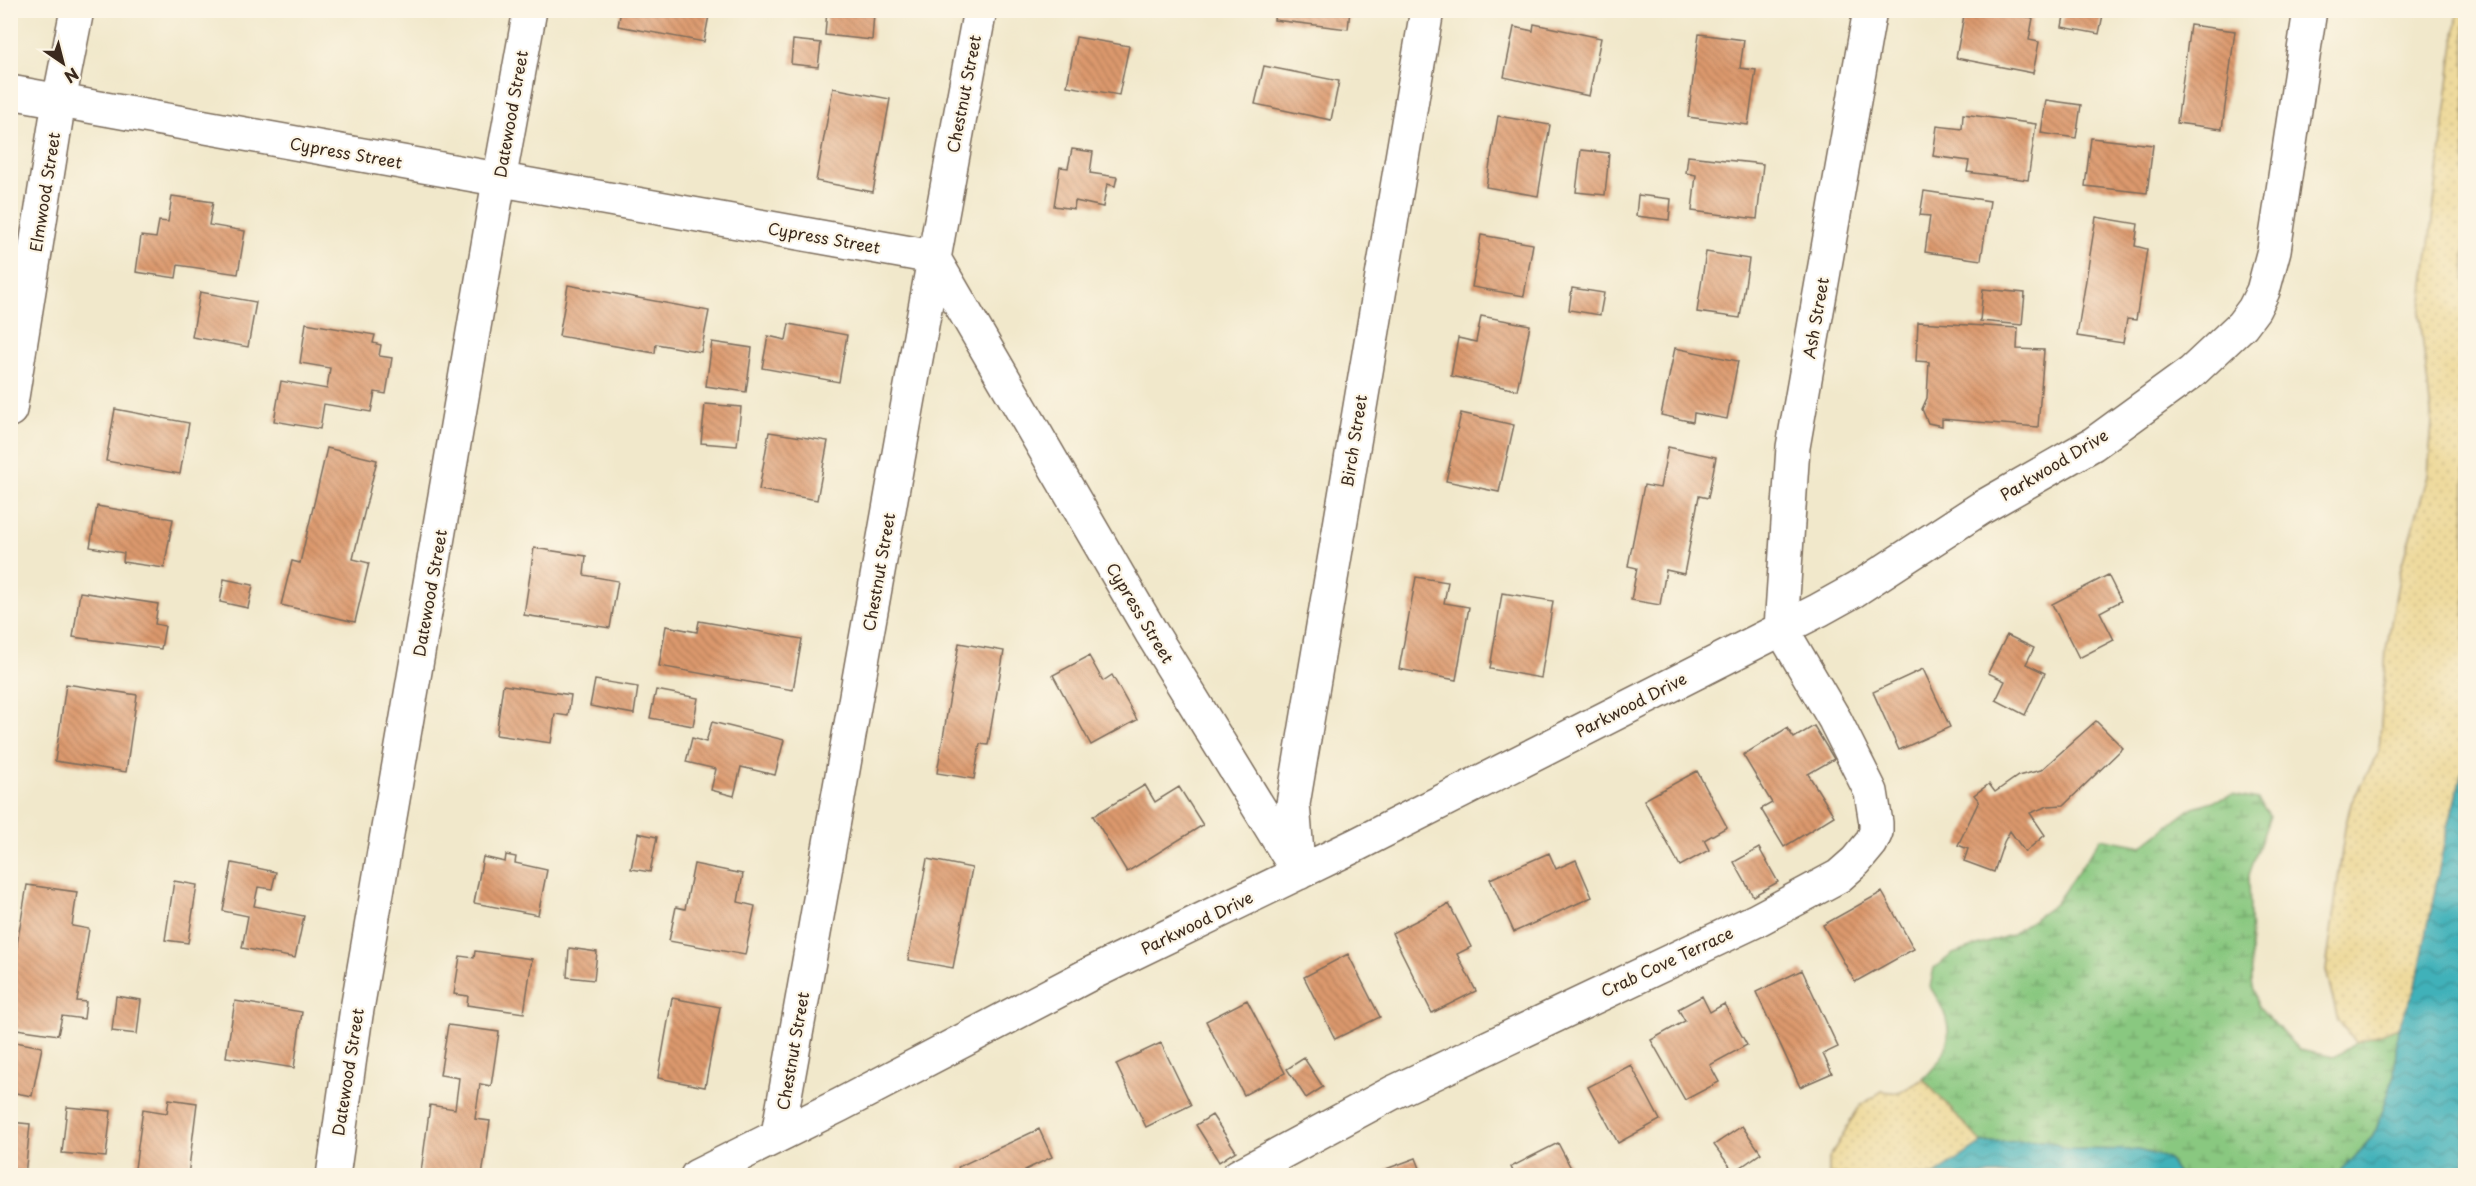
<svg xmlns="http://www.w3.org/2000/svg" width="2476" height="1186" font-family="'Playpen Sans',sans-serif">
<defs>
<pattern id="wetland-marsh" width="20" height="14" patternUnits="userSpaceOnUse" patternTransform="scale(1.5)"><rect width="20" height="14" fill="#89c880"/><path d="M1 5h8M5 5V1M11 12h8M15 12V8" fill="none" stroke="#71a368"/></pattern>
<pattern id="sand-dots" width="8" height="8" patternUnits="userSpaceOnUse" patternTransform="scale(1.5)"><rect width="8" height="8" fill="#eeda9e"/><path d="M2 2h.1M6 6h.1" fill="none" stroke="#cdbb88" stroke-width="1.8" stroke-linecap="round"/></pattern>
<pattern id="water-waves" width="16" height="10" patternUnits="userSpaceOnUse" patternTransform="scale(1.5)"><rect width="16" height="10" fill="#40b1b9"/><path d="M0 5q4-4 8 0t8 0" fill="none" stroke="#379096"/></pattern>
<pattern id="building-back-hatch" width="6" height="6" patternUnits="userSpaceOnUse" patternTransform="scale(1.5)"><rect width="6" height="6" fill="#dc996d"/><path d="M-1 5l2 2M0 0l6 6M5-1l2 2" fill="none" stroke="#b47d59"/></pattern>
</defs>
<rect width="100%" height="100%" fill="#fcf5e5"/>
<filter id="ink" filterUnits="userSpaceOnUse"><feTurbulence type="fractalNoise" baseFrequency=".0167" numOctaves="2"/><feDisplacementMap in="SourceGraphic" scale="12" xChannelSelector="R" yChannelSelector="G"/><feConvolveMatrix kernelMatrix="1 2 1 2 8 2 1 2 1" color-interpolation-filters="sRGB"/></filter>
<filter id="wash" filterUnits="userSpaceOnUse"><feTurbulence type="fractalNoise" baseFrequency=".008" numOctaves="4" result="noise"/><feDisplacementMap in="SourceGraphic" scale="24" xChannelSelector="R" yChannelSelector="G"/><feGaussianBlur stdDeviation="1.35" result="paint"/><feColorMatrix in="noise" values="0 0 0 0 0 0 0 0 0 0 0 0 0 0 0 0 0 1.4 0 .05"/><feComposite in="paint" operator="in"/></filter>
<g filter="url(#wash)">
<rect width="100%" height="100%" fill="#f1e8cb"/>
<path fill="url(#wetland-marsh)" stroke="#62794f" stroke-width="1.5" d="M2233 795 2258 800 2270 816 2249 875 2252 982 2258 1006 2299 1050 2334 1057 2356 1043 2398 1027 2394 1076 2374 1136 2338 1175H2179L2167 1158 2138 1150 2068 1149 2044 1140 1982 1143 1923 1079C1956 1048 1955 1024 1930 987L1934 968 1953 954 2011 935 2055 904 2101 838 2142 846 2193 807Z"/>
<path fill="url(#sand-dots)" stroke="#94825e" stroke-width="1.5" d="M2458 11H2465V761L2445 839 2416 987 2398 1027 2356 1043 2338 1020 2326 970 2345 828 2351 803 2379 752 2386 650 2401 567 2428 476 2432 422 2420 317Z
M1923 1079 1982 1143 1935 1175H1829V1158L1859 1107 1882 1091 1899 1093Z"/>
<path fill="url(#water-waves)" stroke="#3e6e6c" stroke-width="1.5" d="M2465 761V1175H2338L2374 1136 2394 1076 2398 1027 2416 987 2445 839Z
M2044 1140 2068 1149 2138 1150 2167 1158 2179 1175H1935L1982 1143Z"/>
<g id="blocks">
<path fill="url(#building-back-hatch)" d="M621 10H710L704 42 618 26Z
M827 10 874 13 872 40 825 35Z
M1275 10H1350L1348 29 1274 20Z
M1965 10H1989L2033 18 2029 40 2039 42 2033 73 1956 58Z
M2065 10H2104L2099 34 2062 27Z
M1534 24 1601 38 1589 96 1504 77 1514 27 1533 31Z
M2190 25 2235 31 2222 129 2177 123Z
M1699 34 1744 40 1740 68 1756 70 1748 125 1688 117Z
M1076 37 1129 46 1119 95 1067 86Z
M793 40 821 43 818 67 791 64Z
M1264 66 1339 81 1331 120 1255 104Z
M833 88 890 99 873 192 816 181Z
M2046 100 2081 105 2076 138 2041 133Z
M1963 114 2036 124 2028 180 1967 172 1969 161 1933 156 1937 126 1962 129Z
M1498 116 1550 125 1538 196 1486 187Z
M2091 138 2153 145 2147 193 2085 186Z
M1072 149 1093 152 1090 173 1117 177 1115 186 1107 184 1103 207 1075 201 1074 209 1054 206 1060 167 1068 168Z
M1581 150 1609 153 1605 195 1576 192Z
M1688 156 1763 164 1757 219 1692 211 1696 175 1686 173Z
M1924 191 1990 201 1981 260 1925 252 1930 216 1920 215Z
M1638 195 1671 199 1669 220 1636 216Z
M172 196 213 202 209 225 245 231 238 274 178 265 176 278 136 272 141 236 156 238 159 221 168 222Z
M2096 217 2138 224 2135 246 2147 249 2136 320 2127 319 2123 343 2077 336Z
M1481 235 1533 244 1524 296 1472 287Z
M1706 252 1749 259 1740 318 1697 312Z
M568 285 709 311 701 352 656 344 655 353 559 336Z
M1572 288 1604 293 1600 315 1569 310Z
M1983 289 2025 293 2022 325 1980 321Z
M200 292 256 302 248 347 192 337Z
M1481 316 1530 325 1517 390 1451 376 1458 338 1476 342Z
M1918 322 2018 328 2017 349 2044 350 2038 427 1942 419V426L1928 423 1922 409 1927 398 1929 362 1916 361Z
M306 323 375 335 373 343 381 345 379 356 392 358 386 394 375 392 371 412 324 404 320 429 274 421 281 381 327 389 330 368 300 363Z
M789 324 847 335 839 382 762 368 768 336 786 340Z
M712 342 752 348 746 392 706 386Z
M1675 348 1738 361 1727 419 1694 413 1693 422 1661 415Z
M705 404 741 407 737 446 701 443Z
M115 409 189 423 180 474 106 461Z
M1461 413 1514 425 1499 492 1446 481Z
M769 432 828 441 817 500 759 490Z
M1668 447 1716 457 1708 498 1699 496 1684 574 1666 570 1660 605 1631 600 1637 568 1628 566 1644 485 1660 488Z
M327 448 377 460 353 559 369 563 355 622 281 605 292 561 300 563Z
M97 506 173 519 164 568 123 562 124 553 90 547Z
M534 548 586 556 584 575 618 581 610 628 524 615Z
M2108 575 2121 601 2100 612 2114 640 2079 658 2052 604Z
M1416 577 1448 582 1444 603 1469 607 1456 680 1399 669Z
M224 579 253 585 248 608 220 602Z
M80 592 158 604 155 624 165 626 161 649 73 637Z
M1502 593 1553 601 1541 678 1490 669Z
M699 621 802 639 793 690 659 666 666 626 697 632Z
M2007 635 2034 648 2026 664 2045 673 2025 715 1996 700 2005 681 1988 673Z
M959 643 1004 651 988 745 980 744 974 779 937 773Z
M1089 656 1103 681 1112 675 1137 720 1091 745 1053 675Z
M1923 669 1950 727 1899 750 1873 692Z
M595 680 638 687 634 714 590 706Z
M66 684 137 695 126 772 55 761Z
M503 685 571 695 568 716 555 714 551 743 496 735Z
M656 690 698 698 693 726 650 718Z
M2096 721 2123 748 2064 805 2048 806 2030 813 2045 835 2025 852 2010 831 2004 842 1994 872 1964 861 1968 849 1958 845 1979 801 1974 795 1989 784 1995 792 2018 776 2041 770Z
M712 722 784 740 775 775 741 767 734 796 711 790 716 769 686 762 692 738 706 742Z
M1814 726 1834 759 1808 774 1834 816 1784 847 1761 809 1772 803 1743 755 1787 728 1794 738Z
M1697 771 1727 827 1704 840 1709 850 1680 866 1644 800Z
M1145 785 1155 802 1179 787 1203 825 1127 872 1093 816Z
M638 833 657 837 650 872 631 869Z
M1759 848 1778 882 1753 896 1734 862Z
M1549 853 1556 869 1576 860 1592 897 1514 932 1490 879Z
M506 855 516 857 515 863 547 870 538 915 474 903 483 857 505 862Z
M927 859 972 868 953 968 908 960Z
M232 863 276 872 272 889 258 887 254 906 304 916 295 958 242 948 248 916 223 911Z
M694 864 743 874 738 902 755 906 745 955 669 941 676 907 685 909Z
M174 881 197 885 188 943 165 940Z
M27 885 77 892 72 926 89 929 77 1001 86 1002 84 1019 62 1016 58 1035 10 1028V986Z
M1882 892 1914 949 1855 982 1823 925Z
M1449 904 1471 947 1457 954 1476 991 1432 1013 1392 933Z
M569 948 597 952 594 980 567 977Z
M475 951 532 959 524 1013 467 1005 468 996 454 994 460 956 474 958Z
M1348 954 1380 1017 1335 1039 1304 977Z
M1802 970 1838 1047 1823 1054 1832 1073 1800 1087 1756 992Z
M116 996 141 1000 137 1034 112 1031Z
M1702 996 1710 1012 1724 1004 1747 1045 1710 1065 1719 1082 1685 1100 1651 1040 1685 1021 1678 1009Z
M672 998 720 1007 705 1087 658 1078Z
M1247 1000 1285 1073 1244 1095 1206 1021Z
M235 1001 302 1012 294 1068 226 1057Z
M448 1025 499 1032 491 1086 480 1084 475 1119 490 1121 482 1176H443L421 1172 430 1105 455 1109 459 1078 440 1075Z
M10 1041 42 1047 32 1096 10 1092Z
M1161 1043 1191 1105 1146 1127 1116 1064Z
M1304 1058 1323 1087 1306 1098 1287 1069Z
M1631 1065 1660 1120 1618 1143 1588 1087Z
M169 1099 197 1103 188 1176H134L143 1109 167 1113Z
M67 1107 111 1111 106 1157 62 1153Z
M1212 1115 1236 1151 1219 1162 1196 1125Z
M10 1122 30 1124 25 1176H10Z
M1742 1126 1761 1153 1734 1172 1714 1145Z
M1039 1129 1052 1157 1025 1170 1027 1176H962L958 1167Z
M1558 1143 1575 1176H1515L1511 1167Z
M1416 1158 1423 1176H1388L1386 1169Z"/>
</g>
</g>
<g filter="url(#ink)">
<use href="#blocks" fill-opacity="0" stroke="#7b6c5b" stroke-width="1.5"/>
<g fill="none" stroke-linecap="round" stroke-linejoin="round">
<defs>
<path id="street" d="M10 92 933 257 1151 632 1299 873
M10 410 59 101 77 10
M1298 865 1293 804 1427 10
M778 1134C846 760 909 384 980 10
M333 1176 356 1015 499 181 530 10
M697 1176 840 1105 1092 973 1356 845 1819 610 1855 590 1981 508 2093 444 2192 372 2242 325 2254 309 2263 291 2274 250 2310 10
M1238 1176 1392 1093 1755 921 1839 876 1856 861 1871 843 1876 832V823L1871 792 1835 720 1781 628 1793 447 1870 10"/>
</defs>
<use href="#street" stroke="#7b6c5b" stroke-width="36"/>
<use href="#street" stroke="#fff" stroke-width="33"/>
</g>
</g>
<g text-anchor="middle" stroke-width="4.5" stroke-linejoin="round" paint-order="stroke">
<g font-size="16" fill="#3b2a1e" stroke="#fcf5e5">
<text transform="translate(964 94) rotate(-79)" y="6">Chestnut Street</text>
<text transform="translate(511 114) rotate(-80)" y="6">Datewood Street</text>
<text transform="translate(346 153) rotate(10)" y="6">Cypress Street</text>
<text transform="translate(45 192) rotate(-81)" y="6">Elmwood Street</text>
<text transform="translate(824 238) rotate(10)" y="6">Cypress Street</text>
<text transform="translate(1816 318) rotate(-80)" y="6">Ash Street</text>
<text transform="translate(1354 441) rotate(-81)" y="6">Birch Street</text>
<text transform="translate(2054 465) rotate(-31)" y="6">Parkwood Drive</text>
<text transform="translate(879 572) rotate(-80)" y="6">Chestnut Street</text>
<text transform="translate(430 593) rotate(-80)" y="6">Datewood Street</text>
<text transform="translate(1140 613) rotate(59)" y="6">Cypress Street</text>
<text transform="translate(1631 705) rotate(-27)" y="6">Parkwood Drive</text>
<text transform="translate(1197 923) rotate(-26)" y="6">Parkwood Drive</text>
<text transform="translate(1667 962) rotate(-25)" y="6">Crab Cove Terrace</text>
<text transform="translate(793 1051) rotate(-80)" y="6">Chestnut Street</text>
<text transform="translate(348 1072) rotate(-81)" y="6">Datewood Street</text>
</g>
</g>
<rect width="2476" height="1186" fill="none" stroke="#fcf5e5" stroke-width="36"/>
<g transform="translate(63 63) rotate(145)" stroke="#fcf5e5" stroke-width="4.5" paint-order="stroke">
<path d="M0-4.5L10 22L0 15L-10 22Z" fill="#3b2a1e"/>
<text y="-9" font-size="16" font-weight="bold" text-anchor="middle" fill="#3b2a1e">N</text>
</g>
</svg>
